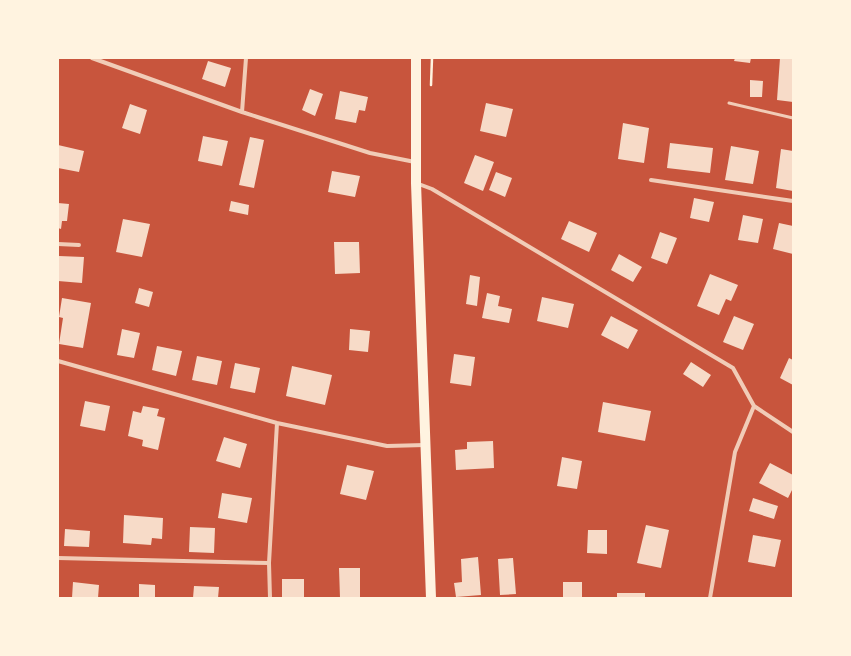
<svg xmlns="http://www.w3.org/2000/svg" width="851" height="656" font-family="'Open Sans',sans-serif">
<rect width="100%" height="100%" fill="#c8553d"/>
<path fill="#f7dbc8" d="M735 58H751L750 63 734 61Z
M780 58H793V102L777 100Z
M208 61 231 68 225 87 202 79Z
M750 80 763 81 762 97H750Z
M310 89 323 94 315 116 302 110Z
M340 91 368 97 365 111 359 110 356 123 335 119Z
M486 103 513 109 506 137 480 131Z
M130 104 147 110 140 134 122 128Z
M623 123 649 128 644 163 618 159Z
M203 136 228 141 222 166 198 161Z
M250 137 264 140 254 188 239 185Z
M670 143 713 148 710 173 667 168Z
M58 145 84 151 79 172 58 168Z
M731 146 759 151 753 184 725 180Z
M781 149 793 151V191L776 188Z
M475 155 494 162 483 191 464 183Z
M332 171 360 176 355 197 328 192Z
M496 172 512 178 505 197 489 190Z
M694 198 714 202 709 222 690 218Z
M231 201 249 205 248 215 229 211Z
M58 203 69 204 67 221H62L61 229 58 228Z
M743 215 763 219 758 243 738 240Z
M123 219 150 224 142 257 116 252Z
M569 221 597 233 589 252 561 239Z
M779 223 793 226V254L773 249Z
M660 232 677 238 667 264 651 258Z
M334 242H359L360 273 335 274Z
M619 254 642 267 633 282 611 270Z
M59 256 84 257 82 283 58 281Z
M710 274 738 285 731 301 726 299 719 315 697 306Z
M470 275 480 277 477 306 466 304Z
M139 288 153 292 149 307 135 303Z
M487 293 500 296 498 306 512 309 509 323 482 318Z
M542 297 574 304 568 328 537 321Z
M62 298 91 303 83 348 59 344 63 318 59 317Z
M611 316 638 330 628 349 601 335Z
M734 316 754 324 743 350 723 342Z
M122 329 140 333 134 358 117 355Z
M350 329 370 331 368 352 349 350Z
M157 346 182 351 176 376 152 370Z
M454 354 475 357 471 386 450 383Z
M197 356 222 361 217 385 192 380Z
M789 358 793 360V385L780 378Z
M691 362 711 375 703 387 683 374Z
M235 363 260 368 255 393 230 388Z
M292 366 332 375 325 405 286 396Z
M85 401 110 406 105 431 80 426Z
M603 402 651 411 645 441 598 432Z
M143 406 159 409 157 416 165 418 158 450 142 446 143 440 128 436 133 411 141 413Z
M224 437 247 444 240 468 216 461Z
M493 441 494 468 456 470 455 450 467 449V442Z
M562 457 582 461 577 489 557 486Z
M770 463 793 475V488L788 498 759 483Z
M347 465 374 471 366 500 340 494Z
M222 493 252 498 247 523 218 518Z
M753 498 778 506 774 519 749 511Z
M124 515 163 518 162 539 152 538 151 545 123 543Z
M646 525 669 530 661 568 637 563Z
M190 527 215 528 214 553 189 552Z
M65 529 90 531 89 547 64 546Z
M588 530H607V554L587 553Z
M753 535 781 540 775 567 748 562Z
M478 557 481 595 456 597 454 583 462 582 461 559Z
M513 558 516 594 500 595 498 559Z
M339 568H360V598H340Z
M282 579H304V598H282Z
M73 582 99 585 98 598H72Z
M563 582H582V598H563Z
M139 584 155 585V598H139Z
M194 586 219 587 218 598H193Z
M617 593H645V598H617Z"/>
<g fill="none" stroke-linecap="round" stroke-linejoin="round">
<path stroke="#fff3e0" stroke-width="2.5" d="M431 85 432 58"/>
<path stroke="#f1ccb7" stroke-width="3" d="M729 103 793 118"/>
<path stroke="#f1ccb7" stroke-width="4" d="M92 58 242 112 370 153 415 162
M242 112 246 58
M651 180 793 201
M416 183 432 189 733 368 754 406 793 432
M58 244 79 245
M58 361 277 423 387 446 425 445
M58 558 269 563
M270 598 269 563 277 423
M710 598 735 452 754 406"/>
<path stroke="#fff3e0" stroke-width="10" d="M416 58V183L431 598"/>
</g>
<rect width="851" height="656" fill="none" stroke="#fff3e0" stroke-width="118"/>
</svg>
